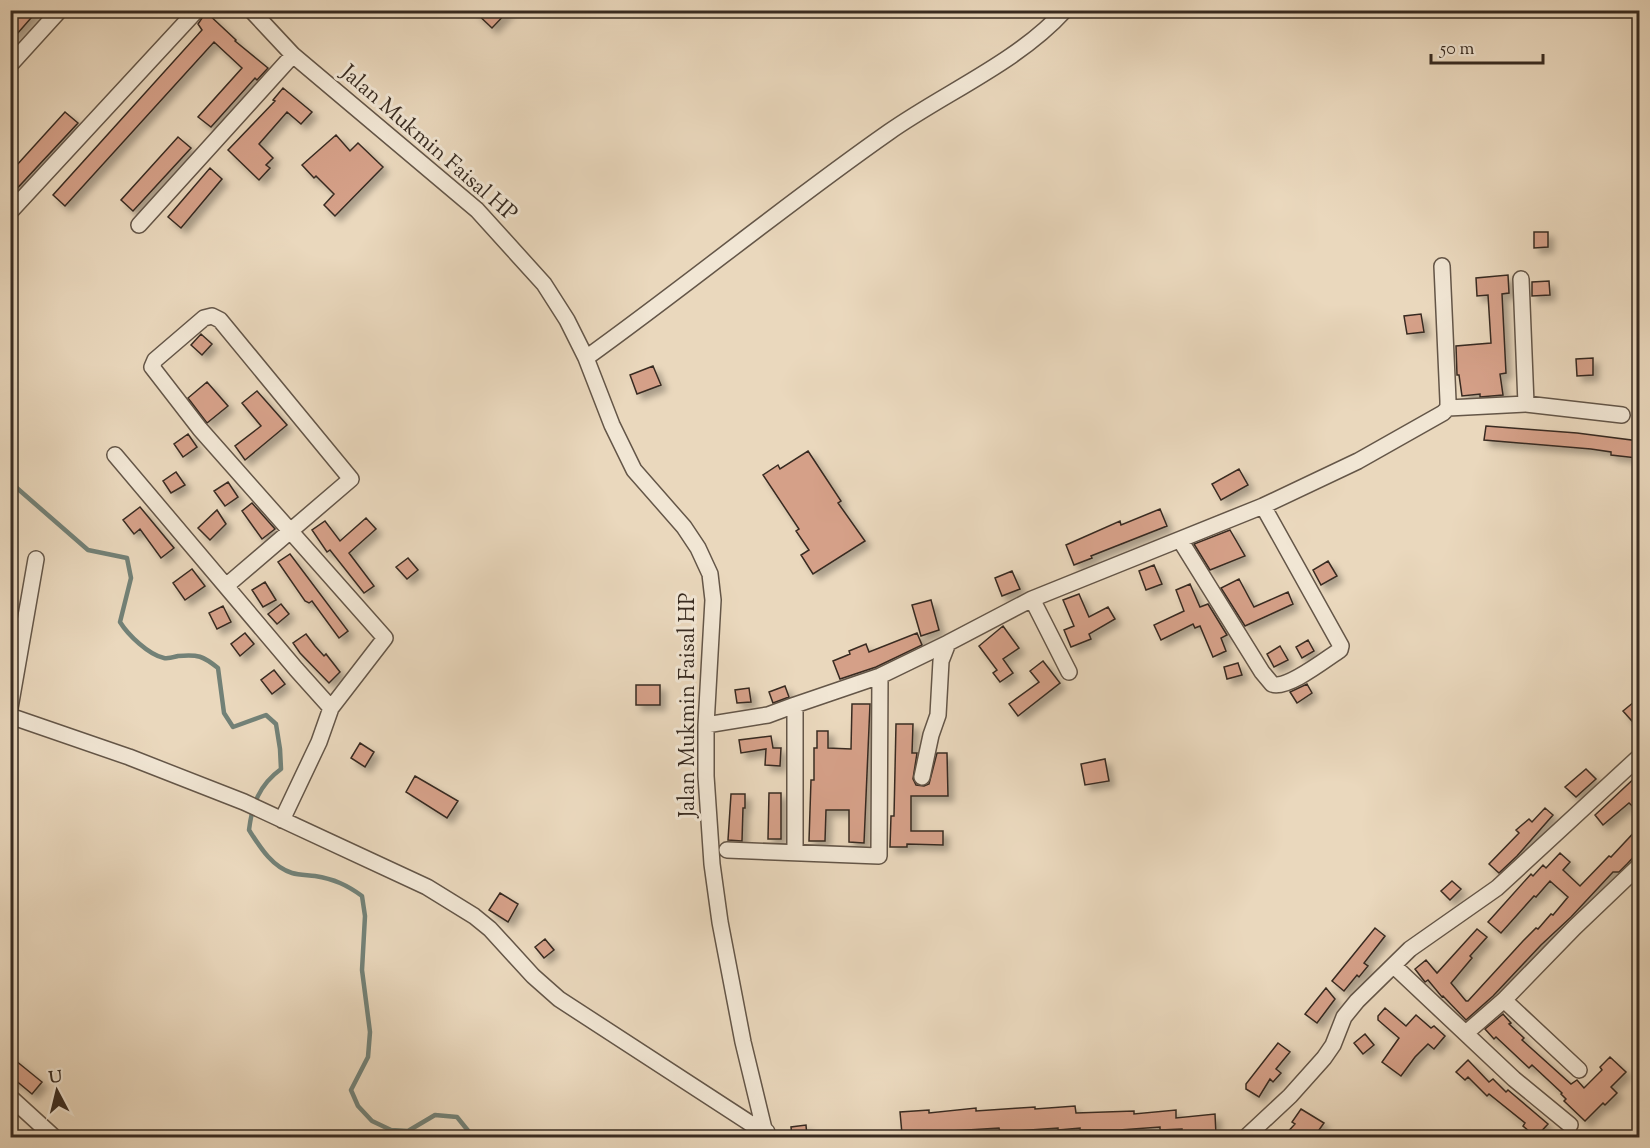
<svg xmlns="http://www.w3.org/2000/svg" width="1650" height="1148" font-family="'Sorts Mill Goudy',serif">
<defs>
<filter id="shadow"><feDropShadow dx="5.5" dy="5.5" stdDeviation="3" flood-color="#0004"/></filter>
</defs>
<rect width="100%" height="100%" fill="#ead8bd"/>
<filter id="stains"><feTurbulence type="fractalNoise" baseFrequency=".00333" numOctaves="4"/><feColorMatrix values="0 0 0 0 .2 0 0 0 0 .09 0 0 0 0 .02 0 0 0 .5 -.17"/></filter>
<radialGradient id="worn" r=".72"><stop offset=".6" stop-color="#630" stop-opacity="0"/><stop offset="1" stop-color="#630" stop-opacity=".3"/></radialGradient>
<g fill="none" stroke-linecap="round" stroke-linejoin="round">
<path stroke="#728177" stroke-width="4.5" d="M10 482 88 550 127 558 131 578 120 622C128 635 149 655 164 658 168 659 174 657 178 656 198 654 203 656 218 668L224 713 233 727 266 715 276 724 280 749 281 769C259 785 252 805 249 830 260 847 272 867 292 873 299 875 308 875 315 876 334 879 347 885 362 896L365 916 362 970 370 1032 368 1057 351 1090 358 1106 372 1121 391 1130 408 1131 435 1115 457 1117 474 1138"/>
</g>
<path fill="#d5a088" stroke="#382b21" stroke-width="1.5" filter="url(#shadow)" d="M16 10H38L10 42V17Z
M473 10H509L492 28Z
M206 12 236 40 235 41 268 68 257 80 255 78 211 127 198 117 242 68 214 42 65 206 53 195 202 30 198 24Z
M283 88 312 112 301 124 287 112 259 144 273 158 266 165 270 168 259 180 228 150 275 101 273 100Z
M65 112 78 123 10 196V161L16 166Z
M336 135 350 151 358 143 383 167 335 216 324 205 334 194 316 176 314 178 302 165Z
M178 137 191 148 133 211 121 200Z
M210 168 222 179 181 228 168 217Z
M1534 232H1548V247L1534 248Z
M1508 275 1509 293 1502 294 1506 373 1500 374 1503 395 1480 397V394L1462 396 1459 375H1457L1456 346 1491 343 1488 295 1477 296 1476 278Z
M1549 281 1550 295 1532 296V282Z
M1421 314 1424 332 1407 334 1404 316Z
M201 334 212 344 202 355 191 345Z
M1593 358V375L1577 376 1576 359Z
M653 366 661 385 637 394 630 375Z
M207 382 228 406 207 423 188 398Z
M257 391 287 425 245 460 235 446 261 426 242 403Z
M1486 426 1577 433 1639 441 1637 458 1611 455V452L1591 449 1484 440Z
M188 434 197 447 183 457 174 444Z
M808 451 841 501 838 503 865 541 813 574 801 555 809 550 796 531 799 529 763 475 778 465 780 469Z
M1239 469 1248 485 1221 500 1212 484Z
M176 472 185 485 171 493 163 481Z
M228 482 238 497 225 506 214 491Z
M252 503 275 529 262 539 242 511Z
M140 507 174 548 161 558 140 529 134 534 123 520Z
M1160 509 1167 526 1091 556 1092 558 1074 565 1066 545 1120 521 1121 525Z
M217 510 226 524 210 540 198 528Z
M366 518 376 529 349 553 374 586 364 593 330 550 327 552 312 530 325 521 340 541Z
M1230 530 1245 556 1210 570 1194 544Z
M290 554 348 631 339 638 312 601 309 603 305 601 278 562Z
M408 558 418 570 407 579 396 567Z
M1328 561 1337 576 1321 585 1313 570Z
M1154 565 1162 584 1146 590 1139 571Z
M192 569 205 586 185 600 173 583Z
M1012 571 1020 589 1002 596 995 578Z
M1239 579 1254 607 1288 592 1293 604 1245 626 1221 588Z
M265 582 276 600 263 607 252 590Z
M1190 584 1200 607 1208 604 1227 635 1221 638 1226 651 1213 657 1200 626 1195 628 1193 624 1161 640 1154 625 1184 611 1176 590Z
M1079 594 1089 617 1108 607 1115 619 1089 634 1091 639 1071 647 1064 630 1074 626 1063 600Z
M931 600 939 630 921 636 912 605Z
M281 604 289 614 277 624 268 614Z
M223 606 231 622 217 629 209 613Z
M1003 626 1019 648 1003 659 1013 673 1000 682 993 673 997 670 979 646Z
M245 633 254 644 240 656 231 644Z
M917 633 922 645 876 667 840 679 833 661 850 654 849 651 866 644 869 652Z
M306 634 315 646 324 656 326 654 340 672 329 683 300 653 293 643Z
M1308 640 1314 651 1302 658 1296 647Z
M1280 646 1288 660 1274 667 1267 654Z
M1043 661 1060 683 1018 716 1009 704 1039 682 1030 671Z
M1238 663 1242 675 1227 679 1224 667Z
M274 670 285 684 272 694 261 680Z
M1307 684 1312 693 1297 703 1290 692Z
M636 685H660V705H636Z
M785 686 789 697 773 703 769 692Z
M749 688 751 702 737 703 735 690Z
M1640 697V730L1623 711Z
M852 704H870L864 843 849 842V810H826L825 841H809L811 780H814V748H817V731H828V748L851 749Z
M896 724H913L912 753H917L913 779 916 785 924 786 929 784 937 753H947L948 796H911V831H943V845L907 844V847H890L891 816H894Z
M771 736 773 748H781L780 766 765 765 766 749 741 753 739 740Z
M360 743 374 752 365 767 351 758Z
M1105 759 1109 781 1085 785 1081 764Z
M1586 769 1596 779 1576 797 1565 787Z
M1640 773V813L1629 803 1603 825 1595 815Z
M415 776 458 801 447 818 406 792Z
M769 793H781V839H768Z
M731 794H745V808H743L742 841 728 840Z
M1545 808 1553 815 1517 856 1499 873 1489 864 1519 833 1516 830 1529 819 1532 822Z
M1640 826V850L1627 864 1619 872H1613L1571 917 1541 945 1493 996 1466 1020 1443 996 1442 997 1428 980 1425 982 1415 969 1426 960 1437 973 1477 929 1487 937 1470 956 1472 958 1451 983 1466 1001H1468L1523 941 1536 928 1538 929 1551 914 1553 915 1568 897 1550 881 1536 897 1534 896 1501 933 1488 922 1531 874 1533 876 1543 865 1546 868 1560 853 1570 862 1563 870 1580 886 1609 856 1611 857Z
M1452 881 1461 889 1450 900 1441 891Z
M500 893 518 904 508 922 489 910Z
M1375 928 1385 936 1364 963 1368 966 1359 977 1357 975 1344 991 1332 981Z
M545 939 554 950 544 958 535 947Z
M1326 988 1335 999 1317 1023 1305 1014Z
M1385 1008 1406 1026 1416 1015 1431 1028 1434 1026 1445 1036 1434 1049 1428 1044 1415 1057 1401 1076 1382 1062 1399 1038 1378 1020V1016Z
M1503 1014 1511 1023 1509 1024 1524 1038 1522 1040 1571 1084 1577 1080 1584 1088 1602 1070 1600 1067 1610 1057 1626 1072 1611 1087 1617 1093 1605 1105 1603 1103 1585 1121 1564 1101 1566 1099 1561 1094 1562 1093 1532 1065 1529 1068 1496 1037 1494 1039 1485 1029Z
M1365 1034 1374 1045 1363 1054 1354 1043Z
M1278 1043 1290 1052 1276 1069 1281 1073 1273 1082 1270 1079 1259 1097 1246 1089V1084Z
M10 1056 42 1082 32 1094 14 1079 10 1084Z
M1468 1060 1489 1082 1493 1079 1506 1092 1508 1090 1548 1124 1536 1137 1523 1126 1525 1123 1489 1094 1487 1096 1468 1077 1465 1080 1456 1072Z
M1075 1106 1076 1113 1134 1111V1114L1176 1110V1118L1215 1114 1216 1135H1182V1129L1160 1130V1127L1119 1130H1080V1128L1058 1130V1128L1000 1132 999 1128 902 1134 900 1112 929 1110V1113L976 1108V1111L1035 1107V1109Z
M1301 1109 1324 1123 1314 1137H1283L1295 1124 1292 1122Z
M806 1125 807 1137H792L791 1127Z"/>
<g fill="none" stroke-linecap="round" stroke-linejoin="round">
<defs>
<path id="minor" d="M251 10 293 55 477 210 544 284 567 320 586 358 612 425 634 470 684 527 698 548 710 574 713 600 706 725V776L712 864 720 922 743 1042 765 1133
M10 65 60 10
M10 212 197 10
M139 225 293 55
M1521 279 1526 404
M586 358C689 284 786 204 889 132 946 92 1018 62 1065 10
M1448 408 1526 404 1622 415
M115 455 296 669 331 708
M1180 540 1262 672 1272 684C1287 690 1326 659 1340 650L1341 646 1263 506
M226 586 351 479 220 320 212 316 204 318 155 360 152 367 200 429 385 638 331 708 319 742 282 820
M1032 599 1069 672
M10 708 36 559
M10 716 129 757 244 802 427 887 474 916 490 929 533 976 559 999 765 1133
M706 725 768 715 795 705
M922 777 931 735 938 715 941 661 948 643 1032 599 1263 506 1358 461 1443 413 1448 408V401L1442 266
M727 850 879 856 880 676
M795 853V705L880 676 948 643
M1394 966 1514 1079 1570 1125
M1504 1000 1579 1070
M1466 1033 1504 1000 1575 927 1640 865
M10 1097 55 1138
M1245 1138 1290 1096 1324 1058 1333 1045 1344 1017 1357 1001 1410 949 1497 888 1640 756"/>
<path id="tertiary" d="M765 1133 766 1138"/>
</defs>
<use href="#minor" stroke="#645648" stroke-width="18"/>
<use href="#tertiary" stroke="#645648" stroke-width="22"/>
<use href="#minor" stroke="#f1e6d4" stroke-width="15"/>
<use href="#tertiary" stroke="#f1e6d4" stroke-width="20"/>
</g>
<g text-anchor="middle" stroke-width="6" stroke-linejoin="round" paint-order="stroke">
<g font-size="22" fill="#382b21" stroke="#f1e6d4">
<text transform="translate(430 142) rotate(41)" y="8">Jalan Mukmin Faisal HP</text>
<text transform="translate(686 705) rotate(-90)" y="8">Jalan Mukmin Faisal HP</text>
</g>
</g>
<rect width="1650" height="1148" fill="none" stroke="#ead8bd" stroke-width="36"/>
<rect x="12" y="12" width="1626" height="1124" fill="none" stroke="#382b21" stroke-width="3"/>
<rect x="18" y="18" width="1614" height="1112" fill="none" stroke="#382b21" stroke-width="1.5"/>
<g transform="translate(57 1091) rotate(353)" stroke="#f1e6d4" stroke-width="4.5" paint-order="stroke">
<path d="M0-4.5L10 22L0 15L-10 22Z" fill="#382b21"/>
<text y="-9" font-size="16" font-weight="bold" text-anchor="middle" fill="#382b21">U</text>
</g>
<path d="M1431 54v9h112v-9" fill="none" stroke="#382b21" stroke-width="3"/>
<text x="1440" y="54" font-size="18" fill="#382b21" stroke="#f1e6d4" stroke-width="4.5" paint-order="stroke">50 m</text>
<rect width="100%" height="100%" filter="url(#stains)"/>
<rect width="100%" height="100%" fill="url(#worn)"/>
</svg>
